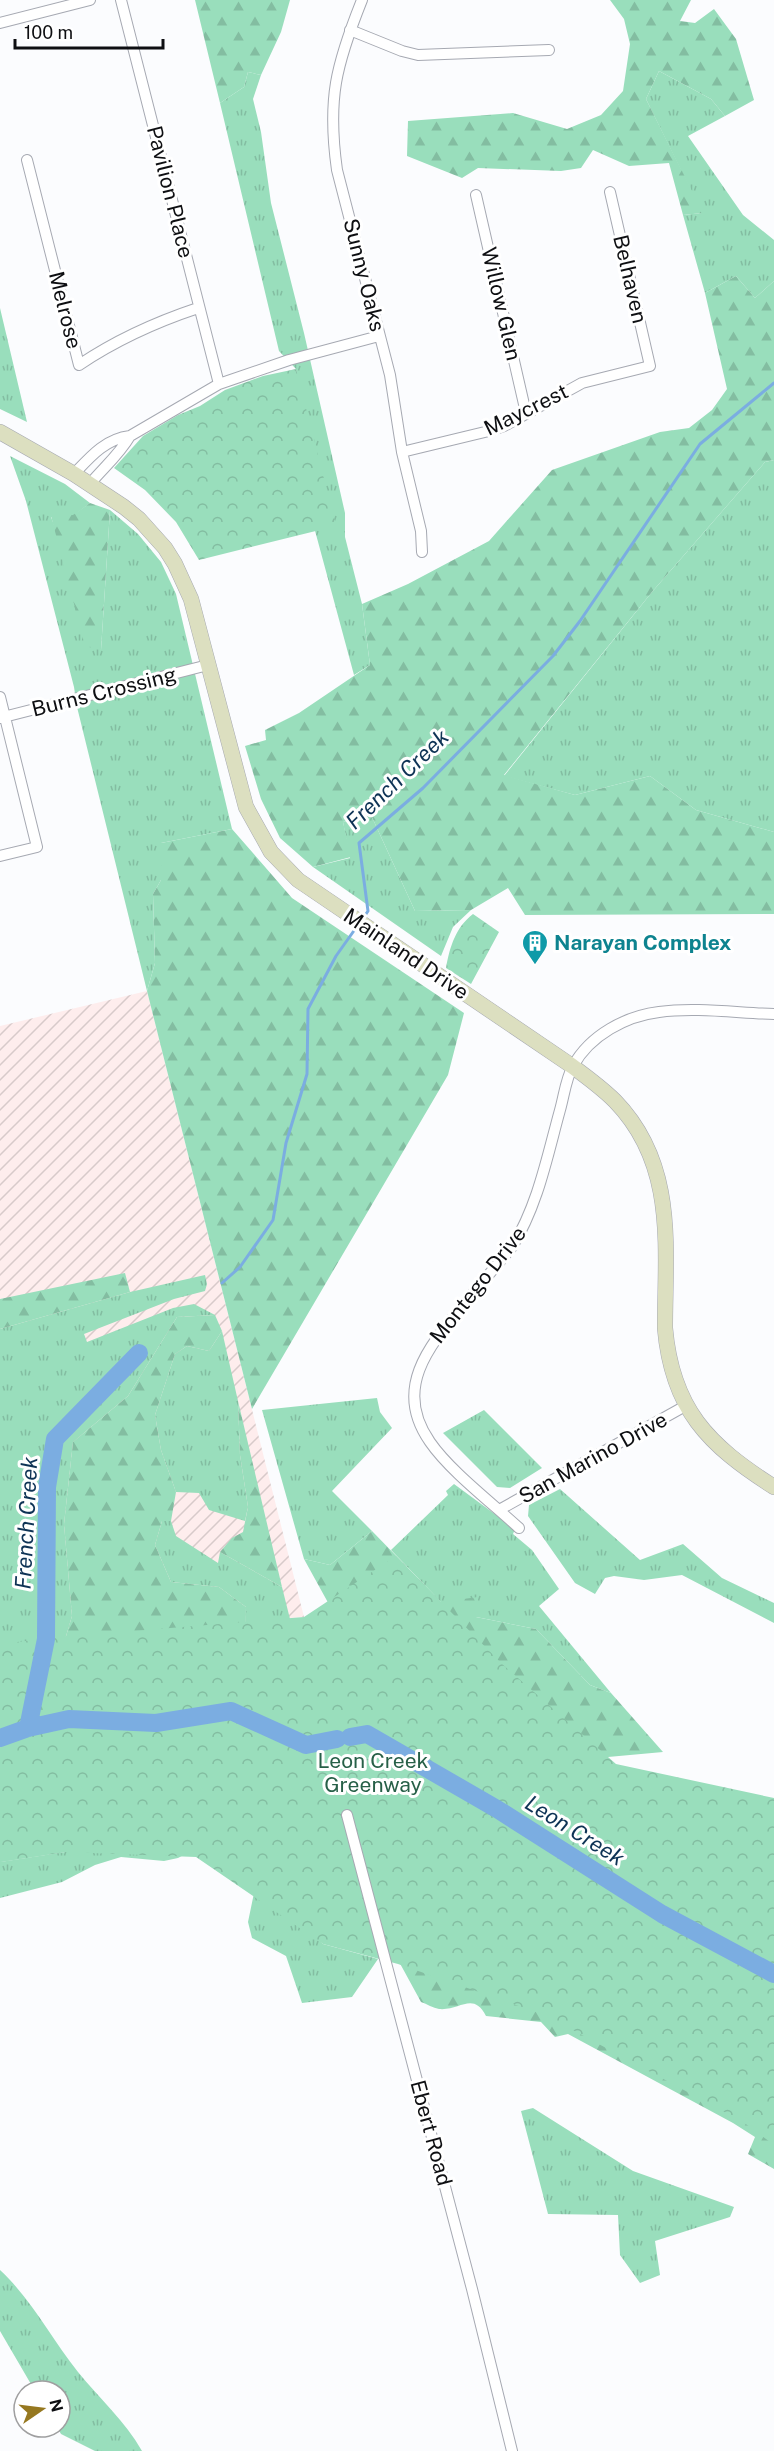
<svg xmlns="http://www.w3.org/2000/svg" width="774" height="2451" font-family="'Public Sans',sans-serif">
<defs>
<pattern id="industrial-furrows" width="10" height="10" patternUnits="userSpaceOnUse" patternTransform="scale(1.5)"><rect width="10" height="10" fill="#feeded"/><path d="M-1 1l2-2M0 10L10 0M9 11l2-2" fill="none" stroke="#d8caca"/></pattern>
<pattern id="grass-tufts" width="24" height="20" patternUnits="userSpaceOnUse" patternTransform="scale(1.5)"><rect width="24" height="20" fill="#99debc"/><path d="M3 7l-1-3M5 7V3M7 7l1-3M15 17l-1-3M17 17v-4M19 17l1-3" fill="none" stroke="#83bda1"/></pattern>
<pattern id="forest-firs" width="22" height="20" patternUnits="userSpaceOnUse" patternTransform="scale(1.5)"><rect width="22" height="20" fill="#99debc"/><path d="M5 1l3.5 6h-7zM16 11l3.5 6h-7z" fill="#83bda1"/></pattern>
<pattern id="park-crowns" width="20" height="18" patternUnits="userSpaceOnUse" patternTransform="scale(1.5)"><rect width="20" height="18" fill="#99debc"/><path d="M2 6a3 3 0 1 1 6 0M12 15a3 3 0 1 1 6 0" fill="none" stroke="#83bda1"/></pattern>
</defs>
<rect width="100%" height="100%" fill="#fbfcfe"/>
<path fill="url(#industrial-furrows)" d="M147 991 304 1617 60 1637 0 1644V1026Z"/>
<path fill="url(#grass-tufts)" d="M659 71 711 99 725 116 688 136 743 215 774 240V281L755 298 736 276 705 293 683 215 702 213 646 99Z
M248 72 261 75 253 99 261 132 271 203 304 333 345 513V537L362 604 370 665 354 675 314 527 296 369 279 351 220 103 244 87Z
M0 308 27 422 0 409Z
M10 456 65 484 90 503 73 516 51 517 101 650 110 510 138 534 161 562 176 594 232 829 161 843V880L153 894 155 963 147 991 77 707 74 687 26 501Z
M774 460V832L696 810 650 776 575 795 504 776 652 592 765 462Z
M371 815 415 911 471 910 453 927 441 956 313 867 350 858 343 822Z
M205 1275 207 1284 205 1291 174 1299 84 1334 87 1342 173 1308 194 1304 215 1315 177 1317 128 1396 73 1442 64 1524 72 1616 51 1687 0 1733V1329L130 1292Z
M222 1331 238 1401 240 1455 248 1507 245 1521 209 1510 199 1493 176 1492 161 1450 155 1415 175 1354 187 1346 209 1351Z
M377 1398 380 1412 392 1428 332 1491 372 1531 330 1565 304 1559 262 1410Z
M484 1410 542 1468 510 1488 497 1487 443 1433Z
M454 1484 515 1529 513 1534 532 1550 559 1589 539 1606 611 1693 590 1685 536 1629 476 1617 442 1603 391 1550 448 1495 446 1491Z
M560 1489 640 1560 683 1544 722 1578 774 1603V1623L682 1575 644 1580 614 1576 605 1578 595 1594 575 1583 528 1516 529 1505Z
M162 1521H171L176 1536 218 1563 220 1552 282 1587 323 1751 244 1649 246 1607 219 1587 171 1582 155 1545Z
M203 1843 241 1857 272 1899 323 1944 378 1959 352 1997 302 2003 286 1956 252 1938 248 1922 254 1893 252 1883 222 1859 200 1854 193 1850 178 1858 164 1861 121 1857 95 1865 62 1882 0 1898V1862L65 1852Z
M533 2108 633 2171 734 2207 730 2217 655 2241 660 2275 640 2283 620 2255 618 2215 548 2214 521 2111Z
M0 2270C32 2300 51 2338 78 2372 100 2399 125 2421 142 2451H95L61 2434 57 2427H60V2391H35L0 2331Z"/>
<path fill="url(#forest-firs)" d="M195 0H290L281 32 261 75 248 72 244 87 220 103Z
M610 0H691L680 21 695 23 714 9 736 39 754 100 725 116 711 99 659 71 646 99 703 213 683 215 669 163 629 166 593 150 581 168 561 171 478 168 462 178 407 156 408 121 513 113 567 129 601 115 623 91 630 44 624 19Z
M736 276 755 298 774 281V460L765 462 652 592 504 775 575 795 650 776 696 810 774 832V914L525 915 508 888 471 910 415 911 371 815 343 822 351 857 313 867 280 838 261 799 245 746 266 740 265 730 299 713 370 665 362 604 408 584 489 541 552 470 660 432 689 428 712 410 727 389 705 293Z
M90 503 110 510 101 650 85 646 51 516 73 515Z
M232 829 292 898 464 1013 448 1075 252 1409 147 991 155 963 153 894 161 880V843Z
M125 1273 130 1292 0 1329V1299Z
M215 1315 222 1331 209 1351 187 1346 175 1354 155 1415 161 1450 176 1492 171 1521H162L155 1545 171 1582 219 1587 246 1607 242 1857 65 1852 0 1862V1733L51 1687 72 1616 64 1524 73 1442 128 1396 177 1317Z
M238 1401 282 1587 220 1552 232 1538 243 1532 248 1507 240 1455Z
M372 1531 441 1602 478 1597 476 1617 536 1629 590 1685 611 1693 663 1752 575 1760 774 2014V2169L748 2154 755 2137 733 2123 568 2034 555 2037 541 2022 486 2016C473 1991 460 2011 439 2009 433 2008 427 2004 421 2002L391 1947 342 1628 304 1559 330 1565Z"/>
<path fill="url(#park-crowns)" d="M296 369 336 526 199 560 176 522 145 490 114 468 143 436 178 415 200 406 225 390 263 376Z
M473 914 499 932 471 984 446 968C450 946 456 927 473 914Z
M396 1556 502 1664 616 1764 774 1798V2145L743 2122 545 2015 398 1964 323 1944 196 1857 65 1852 0 1862V1644L60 1637 304 1617Z"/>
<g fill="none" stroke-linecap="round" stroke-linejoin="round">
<path stroke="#7bade1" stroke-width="3" d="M364 917 368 911 359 843 423 788 553 656 580 621 700 444 774 383
M222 1283 240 1267 273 1220 286 1143 307 1074 308 1009 336 956 358 925"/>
<path stroke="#7bade1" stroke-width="18" d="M28 1728 46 1639 47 1487 55 1439 139 1353
M350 1737 367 1734 497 1809 662 1914 774 1974
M0 1738 28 1728 69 1719 156 1723 231 1711 306 1745 337 1739"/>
<defs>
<path id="street" d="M121 0 219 384
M362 0C336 65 327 99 337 170L390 375 402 452 421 531 422 552
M0 23 90 0
M350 30 402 51 418 55 549 50
M27 160 79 365C116 340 156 322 198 308
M476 195 526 413
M402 452 489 431 504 426 582 383 650 366 610 192
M74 474C90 457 105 439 130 436L219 384 289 360 379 336
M89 485C103 468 119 455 130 436
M0 697 37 847 0 856
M0 718 208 665
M499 1510 687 1405
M519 1528C492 1503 450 1471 430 1442 392 1388 430 1345 464 1304 480 1285 496 1266 512 1247 538 1205 547 1157 560 1110 564 1096 566 1078 573 1066 590 1035 626 1016 659 1012 695 1007 738 1013 774 1014
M347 1815 472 2289 512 2451"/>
<path id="secondary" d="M0 432 74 474 124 507 139 519 165 548 175 564 191 599 246 807 271 852 298 880 572 1066C587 1077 602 1088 615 1101 677 1165 665 1247 665 1328 672 1409 708 1445 774 1487"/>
</defs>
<use href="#street" stroke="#a6a9b2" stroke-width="12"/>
<use href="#secondary" stroke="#a6a9b2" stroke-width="16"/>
<use href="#street" stroke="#fff" stroke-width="10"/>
<use href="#secondary" stroke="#dcdfc0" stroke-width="15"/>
</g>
<defs>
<symbol id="building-pin" viewBox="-11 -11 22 30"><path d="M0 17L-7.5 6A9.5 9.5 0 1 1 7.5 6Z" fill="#0f9aa8" stroke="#fff"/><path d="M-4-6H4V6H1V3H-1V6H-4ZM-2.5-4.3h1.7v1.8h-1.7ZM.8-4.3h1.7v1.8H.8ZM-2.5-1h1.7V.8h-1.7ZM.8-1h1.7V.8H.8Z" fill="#fff"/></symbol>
</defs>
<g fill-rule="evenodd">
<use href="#building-pin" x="520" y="928" width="30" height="40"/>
</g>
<g text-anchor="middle" stroke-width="6" stroke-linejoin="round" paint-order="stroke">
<g font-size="21" fill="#0e0f12" stroke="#fff">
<text transform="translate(170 192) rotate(76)" y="7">Pavilion Place</text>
<text transform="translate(364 275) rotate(76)" y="7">Sunny Oaks</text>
<text transform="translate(630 279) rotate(77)" y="7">Belhaven</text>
<text transform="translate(501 304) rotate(77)" y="7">Willow Glen</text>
<text transform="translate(65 310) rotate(76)" y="7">Melrose</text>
<text transform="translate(526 410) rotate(-26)" y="7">Maycrest</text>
<text transform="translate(104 692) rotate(-14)" y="7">Burns Crossing</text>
<text transform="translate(406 954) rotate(34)" y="7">Mainland Drive</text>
<text transform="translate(478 1285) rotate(-52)" y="7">Montego Drive</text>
<text transform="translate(593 1458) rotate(-29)" y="7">San Marino Drive</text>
<text transform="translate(431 2133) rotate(75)" y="7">Ebert Road</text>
</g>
<g font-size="21" font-weight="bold" fill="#0d838f" stroke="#fff" text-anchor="start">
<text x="554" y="950">Narayan Complex</text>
</g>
<g font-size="21" fill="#276048" stroke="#fff">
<text x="373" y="1768">Leon Creek<tspan x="373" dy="24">Greenway</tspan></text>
</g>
<g font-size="22" font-style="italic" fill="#0e3355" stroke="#fff">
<text transform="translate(397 779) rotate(-44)" y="8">French Creek</text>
<text transform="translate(26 1523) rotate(-87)" y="8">French Creek</text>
<text transform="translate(575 1830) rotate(32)" y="8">Leon Creek</text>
</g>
</g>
<g transform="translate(42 2409) rotate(76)"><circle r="28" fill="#ffffff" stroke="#9f9fa0" stroke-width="1.5"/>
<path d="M0-4.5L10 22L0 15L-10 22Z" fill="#967820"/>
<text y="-9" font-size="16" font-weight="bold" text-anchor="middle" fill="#0e0f12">N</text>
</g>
<path d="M15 39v9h148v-9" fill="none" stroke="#0e0f12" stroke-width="3"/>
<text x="24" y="39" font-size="18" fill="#0e0f12" stroke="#ffffff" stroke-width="4.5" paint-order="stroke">100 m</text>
</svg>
